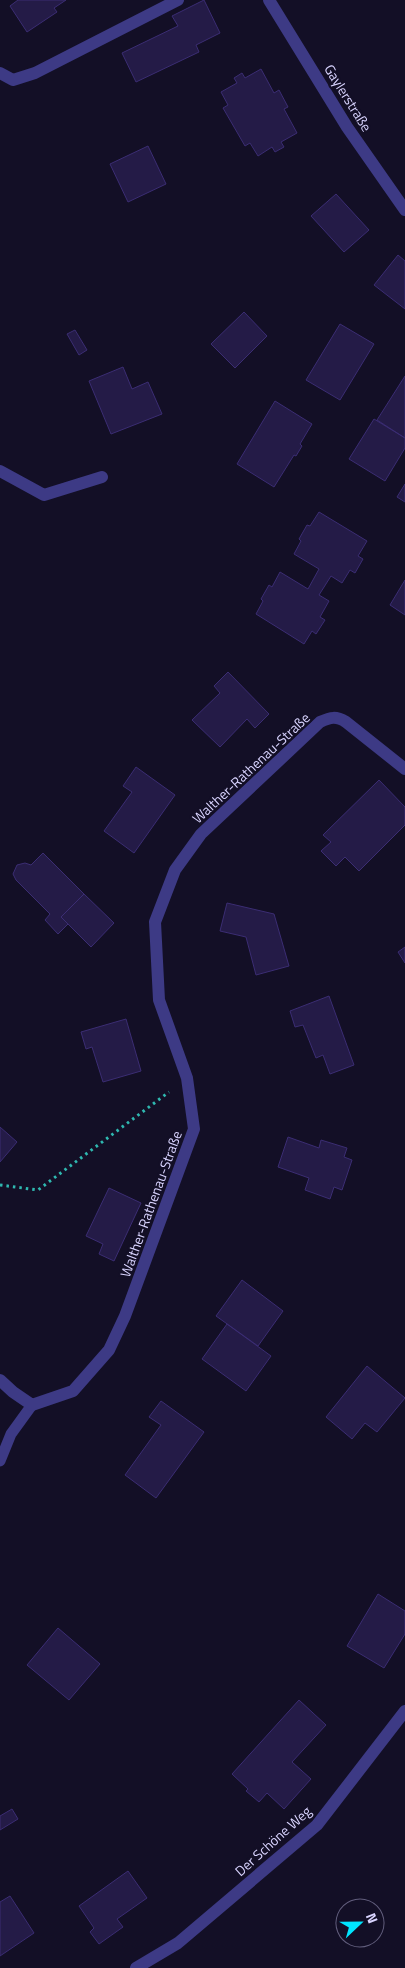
<svg xmlns="http://www.w3.org/2000/svg" width="405" height="1968" font-family="'Titillium Web',sans-serif">
<rect width="100%" height="100%" fill="#130f26"/>
<path fill="#241b47" stroke="#3b2d73" d="M18 0H66L54 8 57 12 27 32 10 6Z
M204 0 220 33 196 45 199 52 136 82 122 53 178 26 172 16Z
M261 69 274 93 279 90 288 107 284 109 297 133 281 142 284 147 275 152 272 147 258 156 250 143 245 146 223 108 228 105 221 92 237 83 234 78 242 73 245 78Z
M148 146 166 184 128 202 110 164Z
M336 194 369 230 344 252 311 216Z
M398 255 405 261V309L374 285Z
M244 312 267 336 235 368 211 344Z
M340 324 374 344 340 400 306 380Z
M75 330 87 350 79 355 67 334Z
M123 367 132 389 148 382 162 414 111 434 89 381Z
M405 376V438L377 420Z
M275 401 312 424 300 444 302 446 296 456 294 455 274 487 237 464Z
M374 419 405 438V448L385 481 349 459Z
M405 484V502L397 497Z
M319 512 367 541 358 556 363 559 355 573 350 570 342 583 331 576 319 595 329 601 320 617 325 620 316 634 312 631 304 644 256 614 263 601 261 599 269 585 272 587 280 572 308 589 319 569 294 554 301 541 299 539 307 525 310 526Z
M405 580V615L390 605Z
M228 672 269 714 255 728 247 719 220 747 192 720 220 693 214 686Z
M136 767 175 795 134 853 104 831 132 792 123 786Z
M379 780 405 807V825L359 871 345 857 336 866 321 851 331 842 323 835Z
M43 853 84 894 61 917 68 924 58 934 45 920 50 914 16 880 13 874 17 865 25 863 31 865Z
M84 894 114 923 91 947 61 917Z
M227 903 274 914 289 966 256 975 246 937 220 931Z
M405 947V963L398 952Z
M329 996 354 1065 330 1074 323 1055 316 1058 303 1025 295 1027 290 1011Z
M126 1019 141 1071 103 1082 92 1047 86 1049 81 1032Z
M0 1127 17 1142 0 1162Z
M288 1137 319 1148 321 1140 347 1148 344 1157 352 1160 342 1190 334 1187 330 1199 305 1190 309 1178 278 1167Z
M109 1188 141 1203 114 1261 99 1254 103 1244 86 1236Z
M242 1280 283 1311 258 1346 216 1316Z
M227 1324 271 1356 246 1391 202 1359Z
M367 1366 405 1398 377 1432 365 1423 352 1439 326 1417Z
M161 1401 204 1432 156 1498 125 1475 161 1425 149 1417Z
M378 1594 405 1611V1634L384 1668 347 1646Z
M58 1628 100 1664 69 1700 27 1665Z
M299 1700 326 1725 292 1762 311 1779 284 1809 267 1793 259 1802 246 1791 248 1789 232 1774Z
M12 1809 18 1819 0 1830V1816Z
M128 1871 147 1898 117 1919 123 1927 99 1944 90 1932 94 1928 79 1906Z
M10 1896 34 1933 0 1956V1902Z"/>
<g fill="none" stroke-linecap="round" stroke-linejoin="round">
<path stroke="#2fb8b0" stroke-width="3" stroke-dasharray="2.5 4" stroke-linecap="butt" d="M0 1185 38 1190 169 1092"/>
<path stroke="#3d3a85" stroke-width="11" d="M0 1461 11 1434 32 1405"/>
<path stroke="#3d3a85" stroke-width="12" d="M269 0 347 127 405 210
M0 73 13 80 35 73 178 0
M0 471 44 495 102 477
M0 1380 13 1392 32 1405 73 1391 109 1350 125 1316 194 1129 187 1078 159 1000 155 922 175 870 201 834 320 722C331 717 336 716 346 722L405 769
M136 1968 178 1943 317 1825 405 1711"/>
</g>
<g text-anchor="middle" stroke-width="4.5" stroke-linejoin="round" paint-order="stroke">
<g font-size="14" fill="#d9d4ff" stroke="#130f26">
<text transform="translate(348 98) rotate(58)" y="5">Gaylerstraße</text>
<text transform="translate(251 768) rotate(-43)" y="5">Walther-Rathenau-Straße</text>
<text transform="translate(151 1204) rotate(-70)" y="5">Walther-Rathenau-Straße</text>
<text transform="translate(273 1841) rotate(-42)" y="5">Der Schöne Weg</text>
</g>
</g>
<g transform="translate(360 1923) rotate(68)"><circle r="24" fill="#130f26" stroke="#625e7d"/>
<path d="M0-4L9 19L0 12L-9 19Z" fill="#00e5ff"/>
<text y="-8" font-size="14" font-weight="bold" text-anchor="middle" fill="#d9d4ff">N</text>
</g>
</svg>
